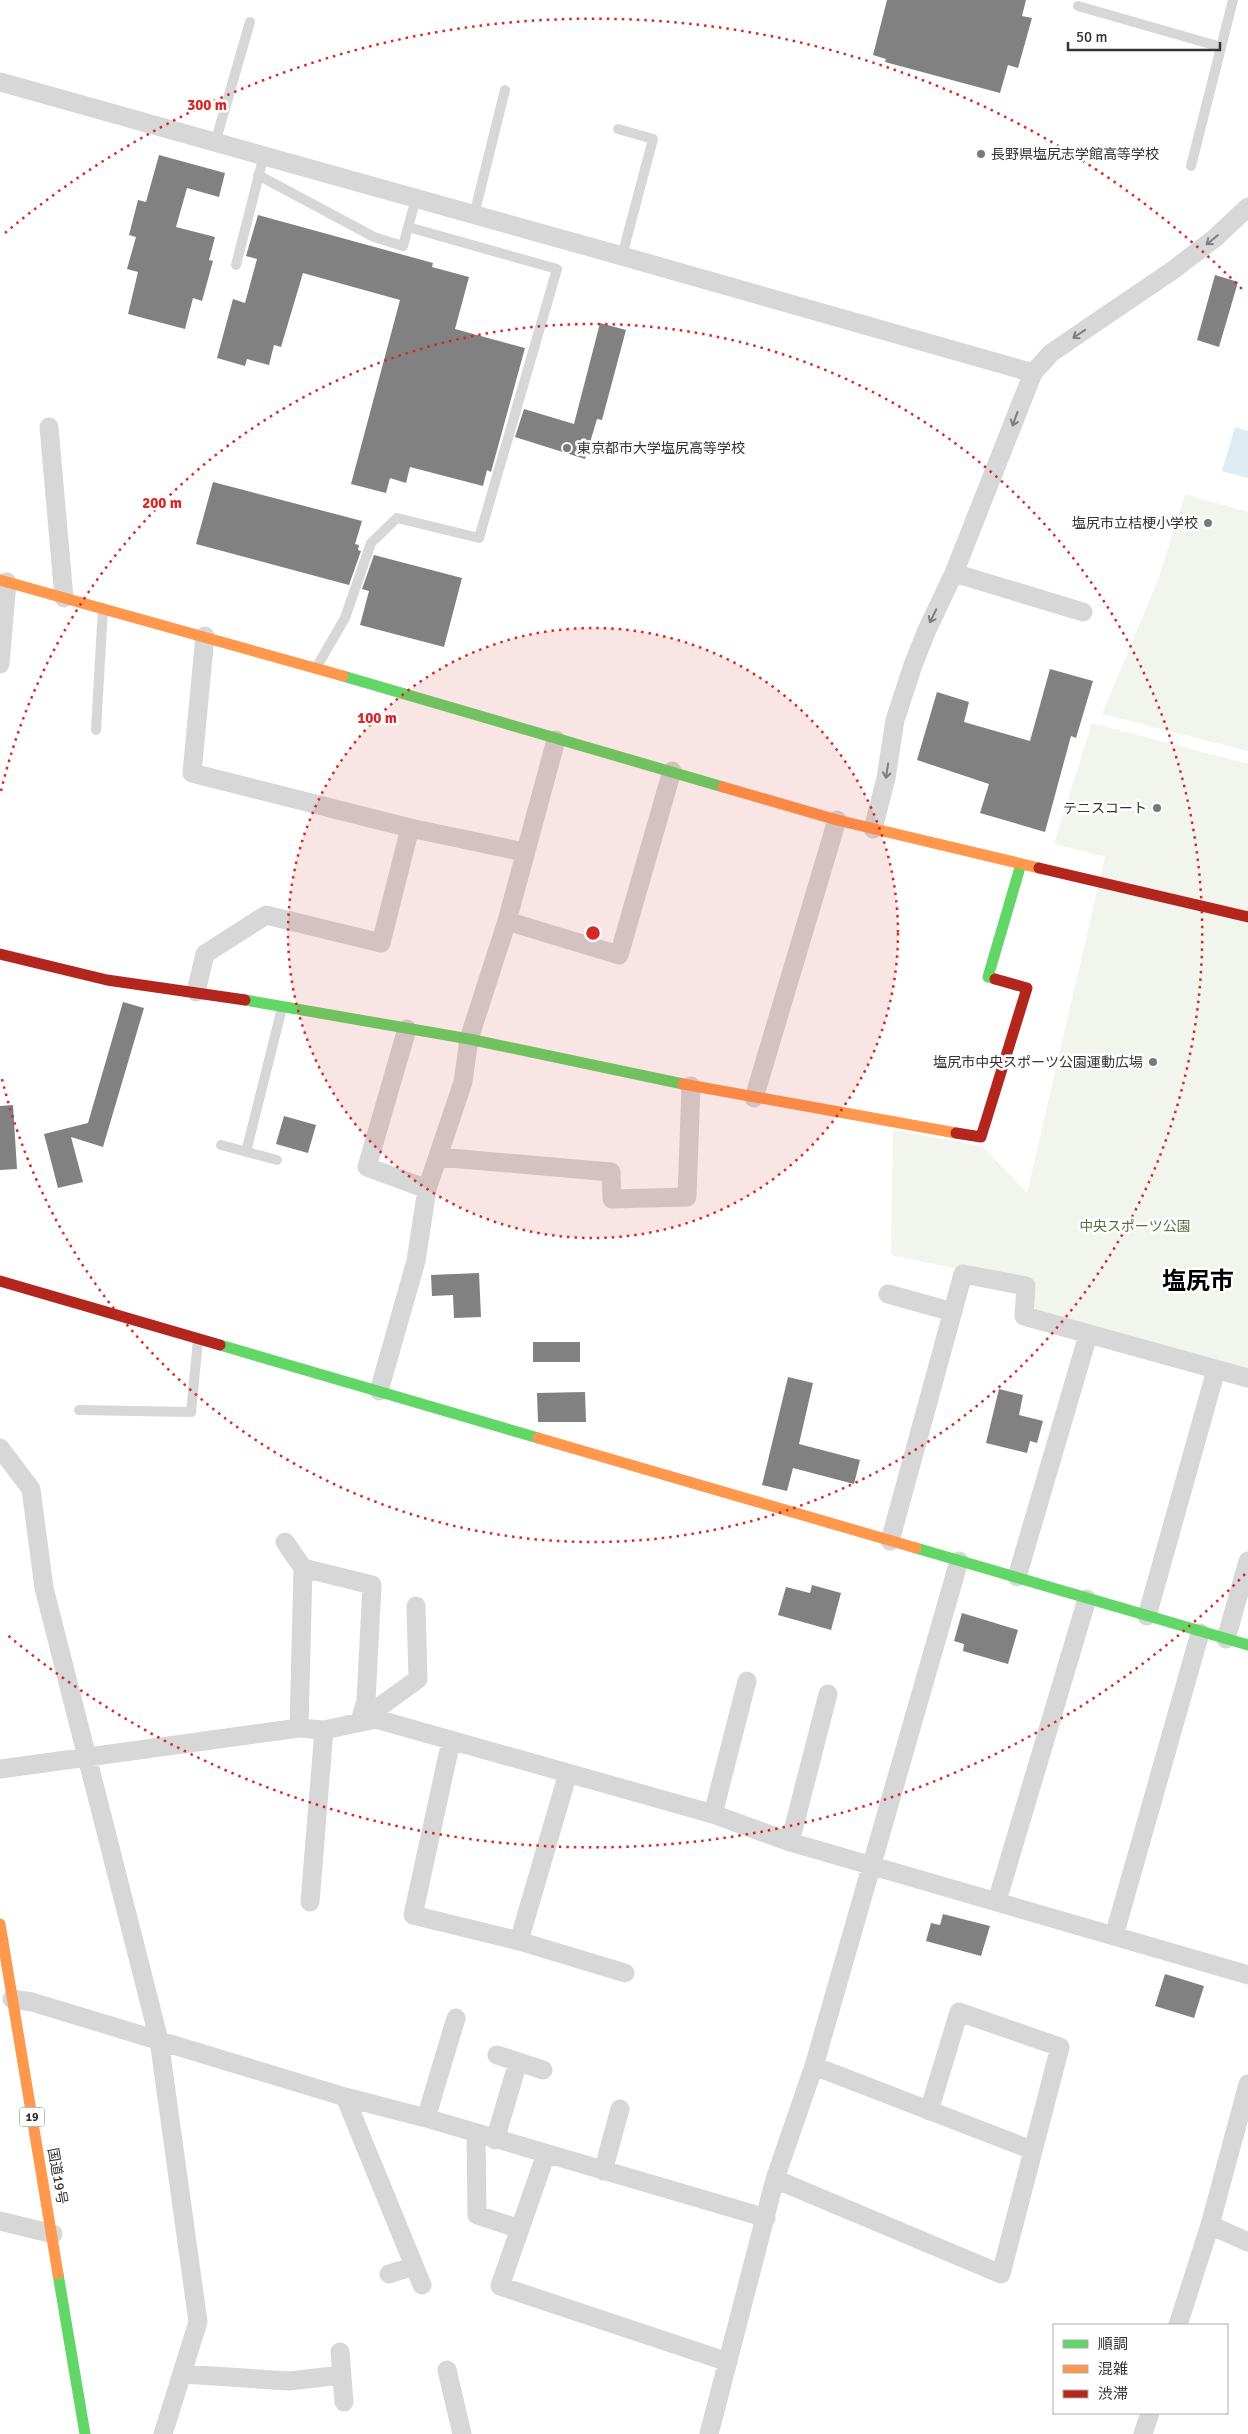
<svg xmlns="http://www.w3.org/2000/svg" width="1248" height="2434" font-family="Signika,'Noto Sans JP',sans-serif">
<rect width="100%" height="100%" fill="#fff"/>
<path fill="#f1f5ed" d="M1185 494 1248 512V751L1102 714 1158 580Z
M1092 723 1248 764V1373L1035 1315 1034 1300 1036 1285 891 1255 893 1130 982 1146 1027 1193 1105 857 1054 844Z"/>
<path fill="#ddebf3" d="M1235 427 1248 431V478L1222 471Z"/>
<path fill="#818181" d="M887 0H1026L1022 16 1032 18 1018 68 1008 65 1000 93 885 62 886 59 873 55Z
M159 155 225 173 219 197 187 188 176 227 215 237 209 260 213 261 202 301 193 298 185 329 128 314 138 272 127 269 136 237 129 235 138 200 146 202Z
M258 215 433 263 432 267 469 277 455 329 525 348 491 472 487 470 483 486 410 467 406 483 390 478 386 493 351 484 400 300 303 273 281 347 274 345 269 365 247 359 245 366 217 358 233 299 245 303 257 259 246 256Z
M1215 275 1238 282 1219 347 1197 340Z
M600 323 626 330 602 420 597 419 585 459 515 437 524 409 574 424Z
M213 482 362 521 355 544 359 545 358 550 361 551 349 585 196 544Z
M374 555 462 578 444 647 360 625 369 591 362 589Z
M1050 669 1093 681 1076 738 1071 736 1045 832 980 813 989 784 917 760 937 692 969 702 964 722 1030 741Z
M123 1002 144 1008 103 1147 71 1137 83 1182 58 1188 44 1134 88 1123Z
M13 1105 17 1169 0 1170V1106Z
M284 1116 316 1125 308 1153 276 1144Z
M479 1273 481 1317 454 1318 453 1295 432 1296 431 1275Z
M533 1342H580V1362H533Z
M788 1377 813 1383 799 1444 860 1460 854 1484 793 1468 787 1491 762 1485Z
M999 1389 1023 1395 1019 1415 1043 1421 1037 1443 1030 1441 1027 1453 986 1443Z
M585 1392 586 1422H538L537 1393Z
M812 1585 841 1593 831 1630 778 1615 786 1587 810 1593Z
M962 1613 1018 1630 1008 1664 963 1651 964 1644 954 1641Z
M943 1914 990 1926 981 1956 926 1941 931 1923 940 1925Z
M1165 1974 1204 1986 1194 2018 1155 2006Z"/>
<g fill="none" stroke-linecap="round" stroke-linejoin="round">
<path stroke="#d7d7d7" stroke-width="10" d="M1078 6 1221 47
M618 129 653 139 622 256
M215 143 250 22
M1191 166 1233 0
M258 175 374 237 403 246 416 198
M474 215 505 90
M236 265 264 155
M316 668 345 618 371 543 397 518 479 538 557 269 408 227
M96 730 103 608
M221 1145 277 1160
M246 1152 282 1008
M79 1410 191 1412 198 1340"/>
<path stroke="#d7d7d7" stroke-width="19" d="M0 82 622 256 1033 373
M49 427 64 598
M954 573 1083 612
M205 636 192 773 410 828 524 852
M0 664 7 582
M873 829 886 778 895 720 913 665 927 630 954 573 1033 373 1051 353 1173 270 1215 238 1248 207
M507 921 619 955 672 771
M196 992 205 954 266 915 381 943 410 828
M407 1029 367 1167 427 1189
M754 1098 837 820
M438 1157 611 1172 612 1199 687 1197 691 1086
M888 1294 953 1312
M379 1391 416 1261 427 1189 463 1082 469 1039 507 921 556 740
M0 1448 31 1489 44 1588 159 2040 198 2322 163 2434
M890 1541 963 1274 1026 1286 1024 1316 1248 1378
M285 1542 303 1568
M1017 1577 1088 1335
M1147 1616 1216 1370
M1226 1639 1248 1561
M360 1721 418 1679 416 1606
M299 1728 303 1568 372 1585 366 1701 360 1721
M451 1741 413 1915 519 1941 625 1973
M0 1769 299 1728 324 1730 376 1719 713 1814 790 1842 1248 1975
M713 1814 747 1681
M790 1842 828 1694
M997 1901 1087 1599
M310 1902 324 1730
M1114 1936 1200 1633
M519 1941 568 1773
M12 1999 32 2002 345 2097 426 2118 766 2218
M497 2055 543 2070
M814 2066 1032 2150
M345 2097 422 2285
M426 2118 456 2018
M476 2134 477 2215 520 2229
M495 2140 518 2062
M546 2154 500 2286 728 2362
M603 2171 620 2109
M775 2179 1001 2274 1060 2047 959 2012 929 2111
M0 2221 53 2234
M1210 2225 1248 2242
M389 2274 414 2266
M1178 2325 1210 2225 1248 2084
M340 2352 344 2402
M447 2370 462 2434
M183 2374 289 2381 342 2375
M709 2434 775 2179 814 2066 959 1561
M1143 2434 1150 2413"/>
<path stroke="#63d668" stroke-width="11" d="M343 676 723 787
M995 979 988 977 1021 864
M245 1000 469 1039 683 1084
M220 1345 538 1438
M916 1548 1248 1645
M58 2274 85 2434"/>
<path stroke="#ff974d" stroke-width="11" d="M0 580 343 676
M723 787 837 820 1039 868
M683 1084 956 1133
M538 1438 916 1548
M0 1924 58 2274"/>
<path stroke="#b3261e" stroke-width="11" d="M1039 868 1248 917
M0 954 107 980 245 1000
M956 1133 981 1137 1027 988 995 979
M0 1281 220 1345"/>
</g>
<defs><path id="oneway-shaft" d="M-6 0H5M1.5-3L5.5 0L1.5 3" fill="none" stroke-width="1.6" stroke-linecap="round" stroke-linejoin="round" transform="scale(1.25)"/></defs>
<g stroke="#7d7d7d">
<use href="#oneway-shaft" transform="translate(1212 240) rotate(141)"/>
<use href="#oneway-shaft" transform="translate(1079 334) rotate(146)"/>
<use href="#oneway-shaft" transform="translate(1015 419) rotate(110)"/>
<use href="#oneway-shaft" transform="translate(933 616) rotate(116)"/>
<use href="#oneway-shaft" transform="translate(887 771) rotate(99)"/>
</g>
<circle cx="593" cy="933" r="305" fill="#d62828" fill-opacity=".12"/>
<g fill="none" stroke="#d62828" stroke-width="2.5" stroke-dasharray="2.5 5">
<circle cx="593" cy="933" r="305"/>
<path d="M1 791A609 609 0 1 1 1 1075"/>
<path d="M1245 1574A914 914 0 0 1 5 1633M5 233A914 914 0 0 1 1245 292"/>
</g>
<g fill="#7a7a7a" stroke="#fff" stroke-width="2">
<circle cx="981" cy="154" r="5"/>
<circle cx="567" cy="448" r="5"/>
<circle cx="1208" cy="523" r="5"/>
<circle cx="1157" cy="808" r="5"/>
<circle cx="1153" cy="1062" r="5"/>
</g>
<g text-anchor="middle" stroke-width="5" stroke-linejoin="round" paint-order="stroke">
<rect fill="#fff" stroke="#707070" stroke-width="1" x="19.5" y="2107.5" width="25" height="19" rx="4"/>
<g font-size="12" font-weight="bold" fill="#333">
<text x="32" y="2121">19</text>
</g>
<g font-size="14" fill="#333" stroke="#fff" text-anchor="end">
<text x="991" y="159" text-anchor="start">長野県塩尻志学館高等学校</text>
<text x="577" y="453" text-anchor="start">東京都市大学塩尻高等学校</text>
<text x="1198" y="528">塩尻市立桔梗小学校</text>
<text x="1147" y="813">テニスコート</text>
<text x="1143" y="1067">塩尻市中央スポーツ公園運動広場</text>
</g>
<g font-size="14" fill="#56703f" stroke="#fff">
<text x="1135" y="1231">中央スポーツ公園</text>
</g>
<g font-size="14" fill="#333" stroke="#fff">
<text transform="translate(58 2176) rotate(80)" y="5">国道19号</text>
</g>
<g font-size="24" font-weight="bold" fill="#000" stroke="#fff">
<text x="1198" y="1289">塩尻市</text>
</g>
</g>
<circle cx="593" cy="933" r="8" fill="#d62828" stroke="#fff" stroke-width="2.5"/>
<g font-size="15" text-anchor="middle" font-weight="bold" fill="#d62828" stroke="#fff" stroke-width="5" stroke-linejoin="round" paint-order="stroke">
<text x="207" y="110">300 m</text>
<text x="162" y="508">200 m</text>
<text x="377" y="723">100 m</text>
</g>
<rect x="1053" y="2324" width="175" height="90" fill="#ffffff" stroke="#adadad"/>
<rect x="1063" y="2340" width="25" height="8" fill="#63d668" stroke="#adadad"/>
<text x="1098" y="2349" font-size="15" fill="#333333">順調</text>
<rect x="1063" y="2365" width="25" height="8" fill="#ff974d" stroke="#adadad"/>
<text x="1098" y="2374" font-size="15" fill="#333333">混雑</text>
<rect x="1063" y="2390" width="25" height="8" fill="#b3261e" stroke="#adadad"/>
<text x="1098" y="2399" font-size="15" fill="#333333">渋滞</text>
<path d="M1068 42v8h152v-8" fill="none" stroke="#333333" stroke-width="2.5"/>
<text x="1076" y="42" font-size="15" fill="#333333" stroke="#ffffff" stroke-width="4" paint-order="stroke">50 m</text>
</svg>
